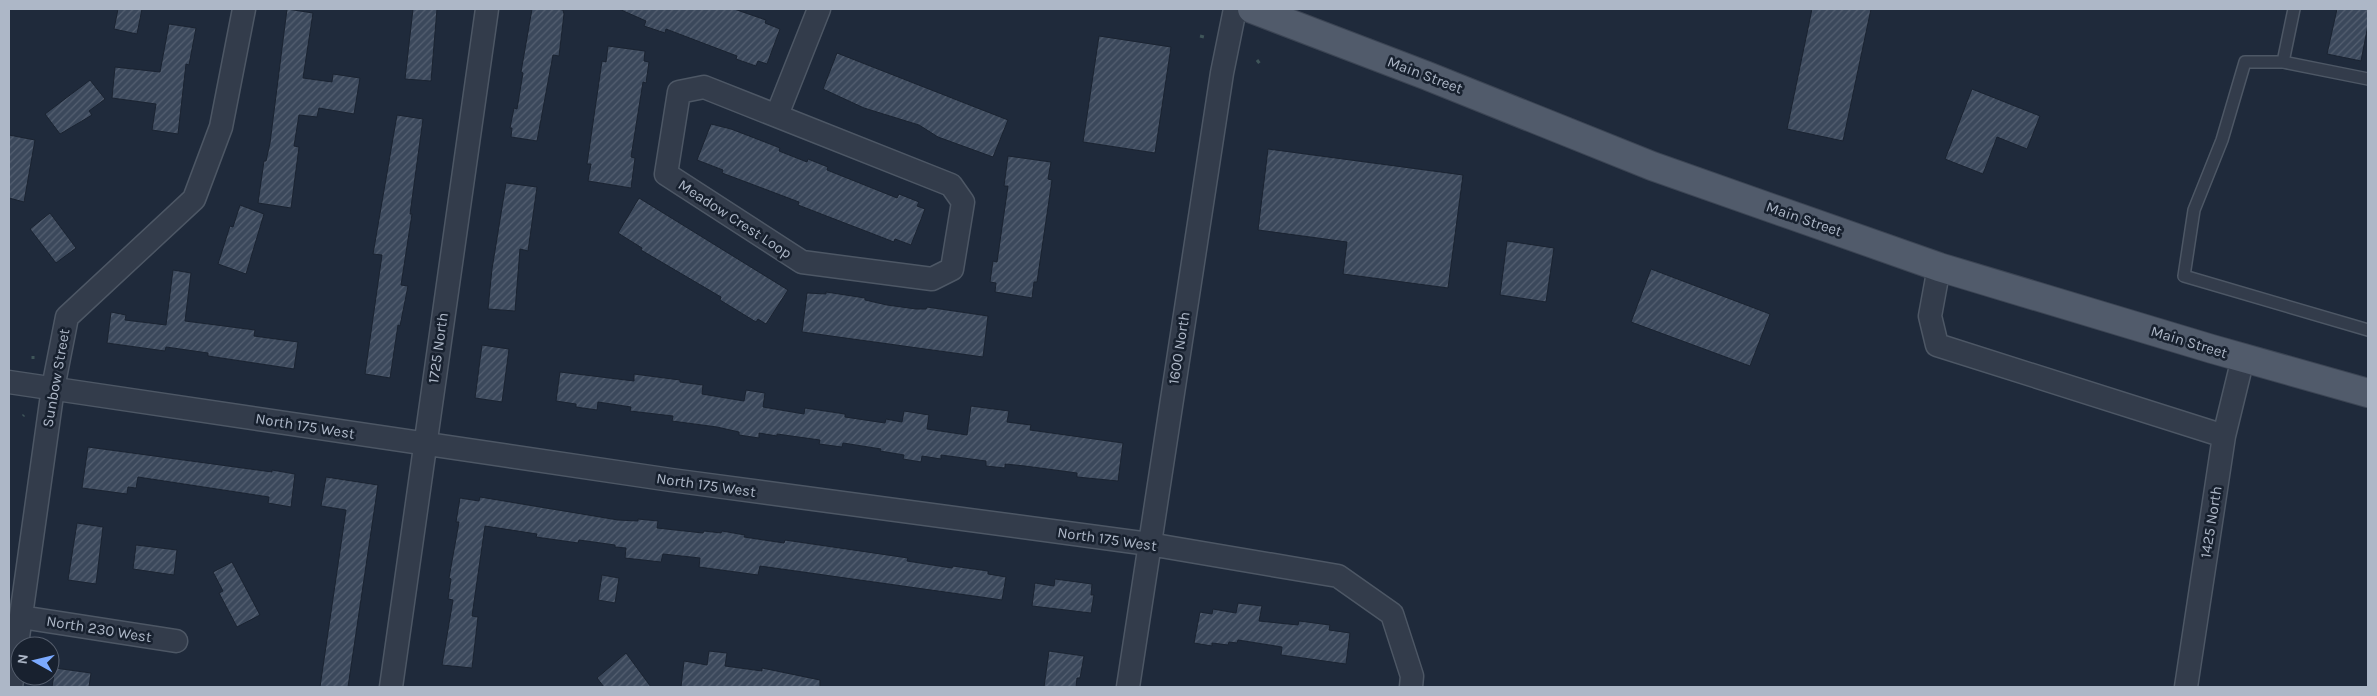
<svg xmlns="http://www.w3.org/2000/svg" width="2377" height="696" font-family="Karla,sans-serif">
<defs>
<pattern id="building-hatch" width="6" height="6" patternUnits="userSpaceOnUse" patternTransform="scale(1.25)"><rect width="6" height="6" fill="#3b485b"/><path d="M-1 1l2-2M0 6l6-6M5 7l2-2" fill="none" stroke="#556071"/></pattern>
</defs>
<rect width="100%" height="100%" fill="#1f2a3b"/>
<path fill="url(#building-hatch)" stroke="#1a2331" d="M118 9H142L137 34 114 29Z
M287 9 313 13 303 78 332 82 333 74 360 78 354 114 319 108 317 117 299 115 294 146 299 147 291 208 258 203 264 161H266L270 143Z
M413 9H437L431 81 405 79Z
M532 9H555L563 10 564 14 559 56 553 55 537 141 511 137 512 128H510L514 108 517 109 523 73 521 72Z
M619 9H734L766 20 765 23 780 29 767 64 758 61 756 66 736 59 737 56 666 29 665 33 644 26 646 21Z
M1812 9H1871L1843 141 1787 129Z
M2337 9H2368V25L2361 61 2327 54Z
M169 24 196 28 189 65 186 64 178 134 152 130 156 104 112 98 115 67 160 72Z
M1099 36 1171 47 1155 153 1083 142Z
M608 46 645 51 644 61 649 62 646 83 643 82 631 157 635 158 631 188 588 181 591 164H587L602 61 606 62Z
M837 53 1008 120 993 157 938 137 919 125 864 108 823 89Z
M90 80 105 99 89 111 92 115 60 134 45 114Z
M1972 89 2040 116 2027 149 1997 137 1983 174 1945 159Z
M397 115 423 119 410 214H412L401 285 408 286 400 326 398 325 390 378 365 374 382 255 373 254Z
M711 124 731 129 770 144 780 148 779 151 807 162 808 159 828 167 827 170 897 198 899 194 919 202 917 206 925 209 911 245 895 239 894 242 798 205 799 202 722 173 723 170 697 160Z
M9 135 35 140 24 202 9 198Z
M1268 149 1463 175 1448 288 1343 274 1347 242 1258 230Z
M1008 156 1051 162 1048 179 1052 180 1037 282H1034L1032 298 995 292 996 283 990 282 993 261 997 262 1008 186H1004Z
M506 183 537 187 528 251 520 249 515 311 488 309 492 269Z
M639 198 788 290 766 324 758 319 756 322 720 300 721 297 641 250 642 248 618 233Z
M240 205 264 214 246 274 218 264 230 226 233 227Z
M50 213 76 248 56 263 30 229Z
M1507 241 1554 248 1546 302 1500 295Z
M1651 269 1770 314 1750 366 1631 322Z
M173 270 191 273 185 321 255 330 254 336 298 342 294 369 208 356V353L166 347 165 351 107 343 111 312 126 315 125 320 166 325Z
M826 292 865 298V300L887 305 916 309H926L927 307 988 316 983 357 802 332 807 293 826 294Z
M482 345 509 349 502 402 475 398Z
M560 372 634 381V374L680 380V382L703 385 702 394 744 401 746 390 765 393 763 407 804 414 805 408 845 414V417L885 423 886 419 902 422 904 411 929 415 927 429 967 435 971 406 1009 411 1007 422 1031 425 1030 430 1123 443 1118 481 1077 477V473L1025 466 1005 464V468L986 466V461L941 455V459L922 456 921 462 903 459 904 455 880 451 881 449 843 443 842 447 819 444 820 440 777 434V436L759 433V438L739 435V432L717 427 672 421 673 416 630 411 631 407 598 402 597 410 576 407V404L556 401Z
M88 447 272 472V470L295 474 291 507 268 503 269 497 138 477 136 488 128 487 127 494 82 488Z
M326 477 378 485 348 687H320L346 510 321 506Z
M480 497 618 520 638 521V519L658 521 657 528 703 533 704 531 721 533 722 531 745 535 744 537 784 543 785 540 908 558 907 561 952 568 953 566 988 571V574L1006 577 1002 600 760 566 758 575 699 567 700 558 663 554 661 562 625 558 626 548 615 547V545L579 540 578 543 536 537 537 534 485 526 472 616 478 617 472 668 442 665 453 600 448 599 451 579 449 578 459 522H456L460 498 479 501Z
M77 523 103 527 96 584 68 580Z
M136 545 177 550 174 575 133 569Z
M232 562 260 615 237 627 219 593 223 591 213 572Z
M602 575 619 578 615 603 598 600Z
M1055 579 1092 584 1091 595H1094L1091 613 1032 606 1035 583 1054 586Z
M1238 603 1262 606 1259 621 1298 625 1299 621 1330 625 1329 630 1350 633 1346 664 1281 655 1282 647 1238 640 1237 643 1229 642 1228 645 1212 643V646L1194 643 1200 612 1212 614 1213 609 1236 613Z
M709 651 727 653 725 666 762 671V668L820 680V687H681L684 661 707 665Z
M1049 651 1084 656 1080 678H1077L1076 687H1044Z
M626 653 651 687H604L597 678Z
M55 668 91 673 89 687H52Z"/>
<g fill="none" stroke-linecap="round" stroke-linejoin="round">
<defs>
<path id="lane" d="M2283 62 2294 9
M2368 79 2283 62H2245L2222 140 2194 210 2184 276 2368 330"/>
<path id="street" d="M704 87 951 185 963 202 952 269 932 279 802 262 666 174 679 92Z
M777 115 819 9
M1939 267 1930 316 1937 345 2224 436
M9 382 671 480 1149 544 1338 576 1392 614 1412 676 1411 687
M21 617 176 641
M11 687 53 388 67 317 194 199 221 127 244 9
M391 687 487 9
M1128 687 1222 73 1235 9
M2186 687 2224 436 2243 358"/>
<path id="primary" d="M1252 9 1425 75 1652 166 1939 267 2212 349 2368 393"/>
</defs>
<use href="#lane" stroke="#4d5765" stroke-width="14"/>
<use href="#street" stroke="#4d5765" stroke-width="25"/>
<use href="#primary" stroke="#3c4554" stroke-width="30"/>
<path stroke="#3f5559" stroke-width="3" stroke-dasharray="4 4" stroke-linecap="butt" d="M1200 36 1204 37
M1257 60 1260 64
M33 359V356
M23 416 24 415"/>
<use href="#lane" stroke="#333c4b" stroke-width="11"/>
<use href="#street" stroke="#333c4b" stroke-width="22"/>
<use href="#primary" stroke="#515b6b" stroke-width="28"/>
</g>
<g text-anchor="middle" stroke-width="5" stroke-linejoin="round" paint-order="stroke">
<g font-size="15" fill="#adb7c7" stroke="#18212f">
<text transform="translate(1425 75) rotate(21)" y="5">Main Street</text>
<text transform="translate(735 219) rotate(33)" y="5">Meadow Crest Loop</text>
<text transform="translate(1804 219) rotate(19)" y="5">Main Street</text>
<text transform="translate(2189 342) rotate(17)" y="5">Main Street</text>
<text transform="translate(438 348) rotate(-82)" y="5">1725 North</text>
<text transform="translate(1179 348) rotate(-81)" y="5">1600 North</text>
<text transform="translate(56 378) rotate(-80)" y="5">Sunbow Street</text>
<text transform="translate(305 426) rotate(9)" y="5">North 175 West</text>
<text transform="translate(706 485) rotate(8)" y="5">North 175 West</text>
<text transform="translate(2211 522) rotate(-81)" y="5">1425 North</text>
<text transform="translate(1107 539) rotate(8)" y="5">North 175 West</text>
<text transform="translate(99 629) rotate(9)" y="5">North 230 West</text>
</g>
</g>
<rect width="2377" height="696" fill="none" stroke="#adb7c7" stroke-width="20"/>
<g transform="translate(35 661) rotate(278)"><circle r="24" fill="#18212f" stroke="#545d6c"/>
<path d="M0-4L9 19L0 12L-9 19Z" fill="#7baaff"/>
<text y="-8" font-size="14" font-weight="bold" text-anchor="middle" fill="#adb7c7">N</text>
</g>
</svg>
